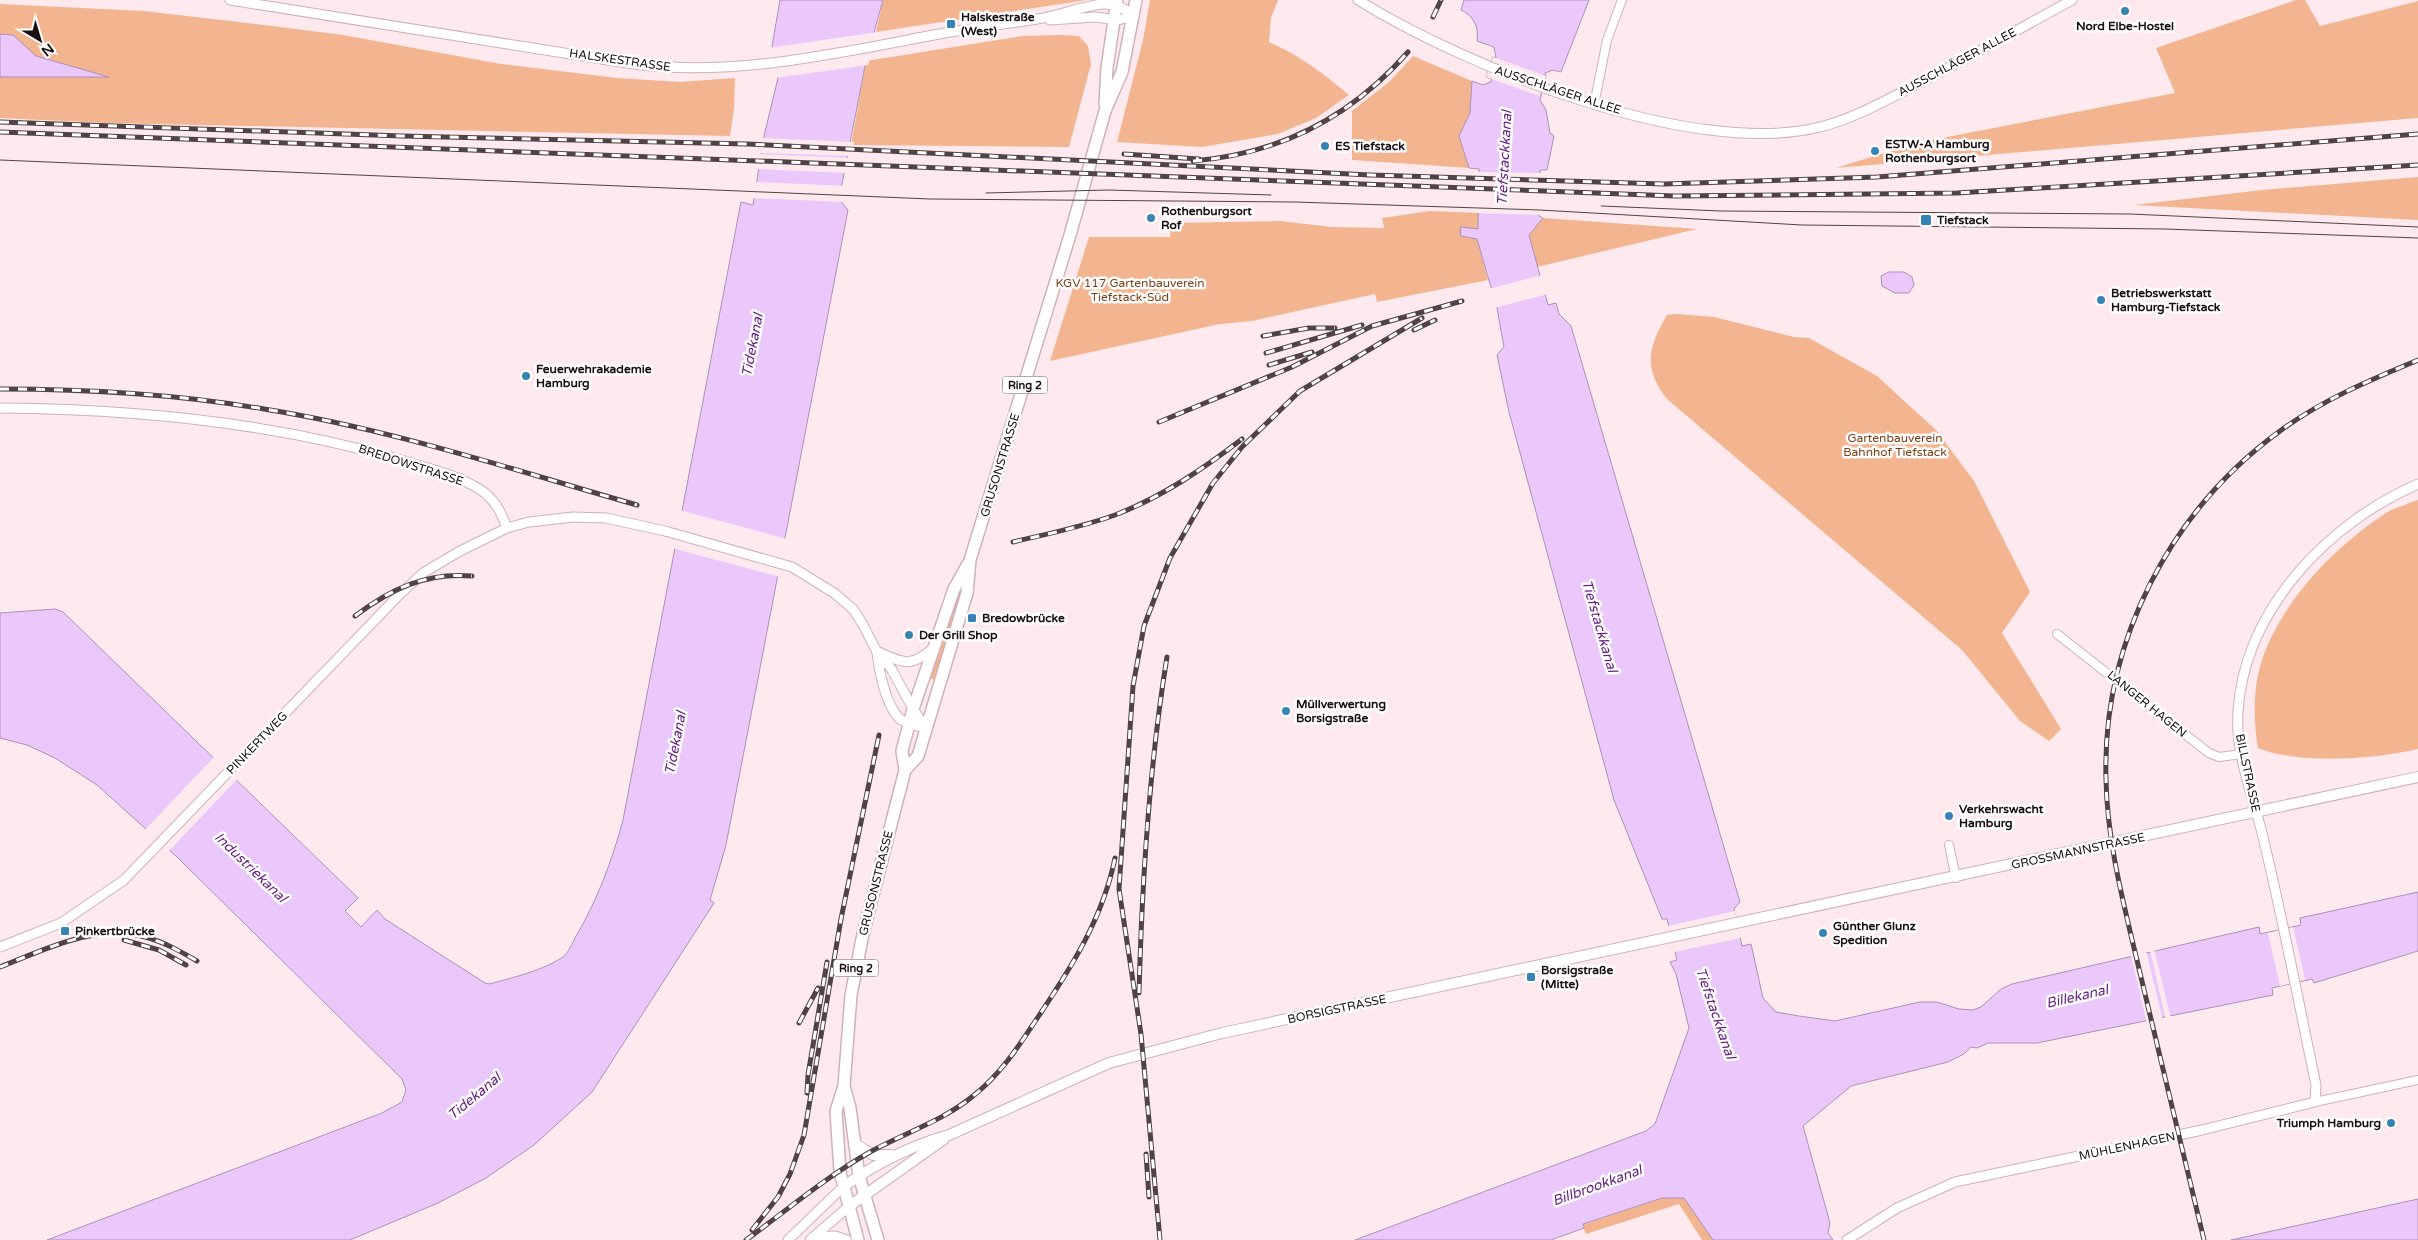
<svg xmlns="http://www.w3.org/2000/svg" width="2418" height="1240" font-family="'Varela Round',sans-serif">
<rect width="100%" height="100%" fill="#feeaee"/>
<path fill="#f3b590" d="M883 0H1087L876 32Z
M1150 0H1278L1271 18 1269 42C1299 55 1323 73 1349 95L1316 118 1278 134 1202 147 1117 142 1143 40Z
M2296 0H2305L2320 26 2418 1V118L1836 168 1916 143 2175 93 2156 48Z
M0 4 144 11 264 25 343 35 501 64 617 78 680 82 735 78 734 108 730 136 106 123 0 118Z
M1060 35 1079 36 1088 46 1091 64 1069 147 851 145 866 61 1022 36Z
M1413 56 1472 81 1470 113 1459 136 1469 168 1352 160V111L1389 82Z
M2418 177V220L2134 205 2262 190Z
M1430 211 1479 213 1477 239 1488 280 1377 302 1375 294 1252 321 1220 324 1050 361 1089 237H1170L1171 223 1281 221 1331 227 1384 228 1382 218Z
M1543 218 1697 229 1537 267 1529 235Z
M1678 314 1714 317 1794 337 1809 338 1877 376 1936 430 1974 481 2030 592 2002 633 2061 729 2049 741 2020 721 1962 650 1667 399C1643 369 1648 347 1667 315Z
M2418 500V749C2375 759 2299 765 2258 748 2253 720 2253 687 2262 660 2282 601 2334 547 2386 513 2396 507 2408 504 2418 500Z
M958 595 960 596 935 680 928 678Z
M1662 1198H1684L1713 1240H1702L1679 1204 1586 1234 1582 1225Z"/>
<path fill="#ebc8fb" stroke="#ac90b5" d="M780 0H883L866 61 839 199 848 210 726 845 710 900 714 903 592 1092 534 1145 486 1178 438 1203 350 1240H47L382 1113 402 1102 406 1090 402 1079 178 858 97 785 55 758 27 745 0 738V613L55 609 63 612 358 898 345 911 361 927 377 910 385 919 485 983 490 984C514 977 542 971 563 957 568 953 572 944 575 938 597 901 612 861 623 820L741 202 753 205 764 136 778 78 772 46Z
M1464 0H1589L1561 72 1553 70 1545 73 1546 76 1540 100 1546 110 1550 133 1554 136 1547 170H1540L1539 216 1543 218 1529 235 1548 305 1556 303 1559 314 1571 326 1740 902 1734 909 1742 946 1751 944 1763 998 1776 1012 1799 1016 1835 1021 1920 1002H1937L1959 1009 1973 1010 1981 1007 2001 989 2012 984 2259 927 2260 934 2301 925 2300 918 2418 892V951L2314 983 2312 979 2272 988 2273 995 2037 1043H1988L1977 1048 1971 1047 1964 1054 1948 1062 1851 1086 1803 1126 1830 1223 1828 1233 1833 1240H1713L1684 1198H1662L1583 1224 1584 1228 1551 1240H1355L1646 1131 1655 1124 1689 1028 1676 974 1670 962 1677 960 1667 919H1662L1614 800 1509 412 1497 355 1504 347 1497 308 1477 239 1461 236 1460 227 1478 229 1479 169 1469 168 1459 136 1470 113 1472 81 1483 85 1491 82 1492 79 1486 77 1493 57 1496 58 1494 47 1477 41C1479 27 1474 16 1461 10Z
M0 34 13 35 36 56 109 77H0Z
M1889 272H1904L1912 277 1914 285 1909 293H1895L1882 286 1881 276Z
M2418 1199V1240H2231Z"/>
<path fill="#feeaee" d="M878 32 868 65 775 78 769 48Z
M1493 57 1546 76 1539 96 1486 77Z
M761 138 854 142 853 147 851 156 759 153Z
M759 154 851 158 848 173 756 169Z
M1477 172 1541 173 1540 215 1476 213Z
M754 182 845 186 842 199 844 202 751 198Z
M1542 275 1548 294 1494 308 1488 289Z
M679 510 787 539 780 577 672 548Z
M215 756 238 778 168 852 145 830Z
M1735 911 1741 938 1674 952 1668 926Z
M2293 927 2305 980 2280 986 2268 933Z
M2154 949 2171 1019 2166 1020 2150 950Z
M2146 951 2163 1021 2147 1024 2131 955Z"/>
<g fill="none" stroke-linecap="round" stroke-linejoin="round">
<defs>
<path id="minor" d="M1594 105 1607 40 1622 0
M2057 634 2209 753 2219 757 2242 754
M1949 845 1956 878
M2315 1102 2418 1080"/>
<path id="tertiary" d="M230 0 627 63C735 79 845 51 950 32 979 27 1008 24 1037 19 1059 16 1081 6 1103 4 1116 3 1125 8 1134 16
M1358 0C1466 67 1693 159 1820 127 1852 119 1883 102 1912 87 1966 59 2019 29 2072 0
M1050 20 1095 17 1118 20 1134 16
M0 408C135 409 271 422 401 460 429 469 461 475 485 493 497 503 502 515 507 528
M879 652C902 663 912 668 933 648
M877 653C879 671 886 706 900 719 907 724 918 726 926 728
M0 947 61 923 124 880 399 595 423 573 460 551 507 528 529 522 573 517 606 518 665 531 792 567 834 593 853 609 862 623 876 650 892 670 913 709 926 728
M815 1237 835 1236 847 1240
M788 1240 843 1187
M810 1240 848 1207
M1847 1240 1897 1208 1955 1182 2202 1130 2315 1102 2316 1085C2298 1000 2282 914 2261 829 2251 791 2235 751 2238 711 2245 609 2328 523 2418 484"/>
<path id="secondary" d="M854 1143 873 1155H891
M843 1187C875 1164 910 1146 949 1135L1109 1063 1222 1033 2418 777
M848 1207 944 1139"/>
<path id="primary" d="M1105 104 1107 68 1117 0
M905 770 918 756 967 593 970 560 1070 235 1105 111 1122 72 1136 0
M844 1086 850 1108 859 1176 878 1240
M858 1240 840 1172 836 1111 844 1086 851 995 863 934 905 770 902 751 913 709 954 589 968 564"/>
</defs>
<use href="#minor" stroke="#d0b1b8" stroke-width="10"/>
<use href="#tertiary" stroke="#d0b1b8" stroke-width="11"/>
<use href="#secondary" stroke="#d0b1b8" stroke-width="12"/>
<use href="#primary" stroke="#d0b1b8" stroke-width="14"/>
<use href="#minor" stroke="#fff" stroke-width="8"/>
<use href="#tertiary" stroke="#fff" stroke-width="9"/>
<use href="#secondary" stroke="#fff" stroke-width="10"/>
<use href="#primary" stroke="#fff" stroke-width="11"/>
<path stroke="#504346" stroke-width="1" d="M0 160 930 199 1295 202 1540 210 1802 225 2165 229 2418 238
M986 193 1109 190 1271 195
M1601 206 1721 211 2130 214 2418 227"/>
<defs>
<path id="rail" d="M1433 17 1441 0
M0 122 402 136 748 144 1370 175 1664 184 1877 177 2418 134
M0 132 1675 196 1957 193 2418 165
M1124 154 1199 159
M1193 161C1280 154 1351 117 1408 52
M1414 330 1435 320
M1263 336 1309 328H1335
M1266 353 1362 325
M1269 365 1312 352
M0 389C88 389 176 394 264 409 390 429 514 470 637 505
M1159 422 1292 367 1372 326 1462 301
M1013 542C1047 534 1082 527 1115 515 1162 497 1203 469 1242 439
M355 616C391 589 426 572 472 576
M124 940 159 950 186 965
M0 967C44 950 96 923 145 937 164 942 180 951 197 961
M1139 993C1142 881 1149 767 1167 657
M799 1023 818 988
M807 1093 808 1075 827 962
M1146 1154 1149 1197
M752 1230 778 1197 790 1174 804 1135 841 919 879 735
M746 1240C787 1210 826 1177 870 1152 904 1133 943 1121 973 1096 1000 1075 1019 1046 1038 1017 1071 968 1103 918 1115 858
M1160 1240 1141 1034 1119 889 1133 686 1144 626 1170 558 1213 483 1242 447 1300 391 1422 318
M2204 1240C2183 1151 2161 1062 2140 973 2125 909 2107 844 2106 779 2102 642 2170 511 2280 431 2322 400 2370 380 2418 360"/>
</defs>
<use href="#rail" stroke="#504346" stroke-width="5"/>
<use href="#rail" stroke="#fff" stroke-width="3" stroke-dasharray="9" stroke-linecap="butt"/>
</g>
<g fill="#3883b6" stroke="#fff" stroke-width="2">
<circle cx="2125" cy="11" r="5"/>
<rect x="946" y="19" width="10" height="10" rx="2.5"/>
<circle cx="1325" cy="146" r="5"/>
<circle cx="1875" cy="151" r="5"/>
<circle cx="1151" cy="218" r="5"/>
<rect x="1920" y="214" width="12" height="12" rx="2.5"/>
<circle cx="2101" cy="300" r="5"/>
<circle cx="526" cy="376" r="5"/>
<rect x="967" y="613" width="10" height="10" rx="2.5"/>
<circle cx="909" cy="635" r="5"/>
<circle cx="1286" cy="711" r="5"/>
<circle cx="1949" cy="816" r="5"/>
<rect x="60" y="926" width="10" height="10" rx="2.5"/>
<circle cx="1823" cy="933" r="5"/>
<rect x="1526" y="972" width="10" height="10" rx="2.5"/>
<circle cx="2391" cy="1123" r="5"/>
</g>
<g text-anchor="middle" stroke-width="5" stroke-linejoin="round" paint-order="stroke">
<g fill="#fff" stroke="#5f5759" stroke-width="1">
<rect x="1002.5" y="376.5" width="45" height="17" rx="4"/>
<rect x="833.5" y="959.5" width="45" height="17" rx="4"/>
</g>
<g font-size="11" font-weight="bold" fill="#1a0f12">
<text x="1025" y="389">Ring 2</text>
<text x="856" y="972">Ring 2</text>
</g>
<g font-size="12" font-weight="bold" fill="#1a0f12" stroke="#fff" text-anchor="start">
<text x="961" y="21">Halskestraße<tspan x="961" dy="14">(West)</tspan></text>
<text x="2125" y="30" text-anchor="middle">Nord Elbe-Hostel</text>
<text x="1885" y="148">ESTW-A Hamburg<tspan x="1885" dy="14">Rothenburgsort</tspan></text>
<text x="1335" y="150">ES Tiefstack</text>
<text x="1161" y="215">Rothenburgsort<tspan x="1161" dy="14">Rof</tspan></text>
<text x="1937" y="224">Tiefstack</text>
<text x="2111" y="297">Betriebswerkstatt<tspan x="2111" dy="14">Hamburg-Tiefstack</tspan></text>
<text x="536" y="373">Feuerwehrakademie<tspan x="536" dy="14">Hamburg</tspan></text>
<text x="982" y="622">Bredowbrücke</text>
<text x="919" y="639">Der Grill Shop</text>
<text x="1296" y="708">Müllverwertung<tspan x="1296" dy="14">Borsigstraße</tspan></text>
<text x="1959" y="813">Verkehrswacht<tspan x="1959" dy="14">Hamburg</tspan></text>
<text x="1833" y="930">Günther Glunz<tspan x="1833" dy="14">Spedition</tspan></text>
<text x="75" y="935">Pinkertbrücke</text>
<text x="1541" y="974">Borsigstraße<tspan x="1541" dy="14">(Mitte)</tspan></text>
<text x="2381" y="1127" text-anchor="end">Triumph Hamburg</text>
</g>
<g font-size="12" fill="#1a0f12" stroke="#fff">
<text transform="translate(620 60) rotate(8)" y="4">HALSKESTRASSE</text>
<text transform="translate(1957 62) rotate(-28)" y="4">AUSSCHLÄGER ALLEE</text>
<text transform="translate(1558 90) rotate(18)" y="4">AUSSCHLÄGER ALLEE</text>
<text transform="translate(411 465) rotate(18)" y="4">BREDOWSTRASSE</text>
<text transform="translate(1000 465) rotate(-73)" y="4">GRUSONSTRASSE</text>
<text transform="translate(2147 704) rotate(39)" y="4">LANGER HAGEN</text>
<text transform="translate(257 743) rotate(-46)" y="4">PINKERTWEG</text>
<text transform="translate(2248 773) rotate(78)" y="4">BILLSTRASSE</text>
<text transform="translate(2078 851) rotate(-12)" y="4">GROSSMANNSTRASSE</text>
<text transform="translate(876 883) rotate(-76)" y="4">GRUSONSTRASSE</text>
<text transform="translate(1337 1009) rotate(-12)" y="4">BORSIGSTRASSE</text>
<text transform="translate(2127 1146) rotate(-12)" y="4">MÜHLENHAGEN</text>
</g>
<g font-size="12" fill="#7b4118" stroke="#fff">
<text x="1130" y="287">KGV 117 Gartenbauverein<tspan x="1130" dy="14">Tiefstack-Süd</tspan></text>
<text x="1895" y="442">Gartenbauverein<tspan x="1895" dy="14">Bahnhof Tiefstack</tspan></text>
</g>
<g font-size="14" font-style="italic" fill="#651e7f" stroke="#fff">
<text transform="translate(1504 158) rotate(-87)" y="5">Tiefstackkanal</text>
<text transform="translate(752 345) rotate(-79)" y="5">Tidekanal</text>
<text transform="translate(1600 626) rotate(74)" y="5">Tiefstackkanal</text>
<text transform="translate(675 743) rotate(-79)" y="5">Tidekanal</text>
<text transform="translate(251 867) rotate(44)" y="5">Industriekanal</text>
<text transform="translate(2077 996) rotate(-13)" y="5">Billekanal</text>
<text transform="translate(1716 1013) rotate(71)" y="5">Tiefstackkanal</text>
<text transform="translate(474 1096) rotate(-40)" y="5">Tidekanal</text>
<text transform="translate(1597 1185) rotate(-20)" y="5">Billbrookkanal</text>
</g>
</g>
<g transform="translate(40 40) rotate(142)" stroke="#ffffff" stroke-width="4" paint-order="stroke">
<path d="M0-4L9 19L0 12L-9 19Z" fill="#1a0f12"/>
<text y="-8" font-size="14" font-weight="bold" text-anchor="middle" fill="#1a0f12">N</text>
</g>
</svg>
